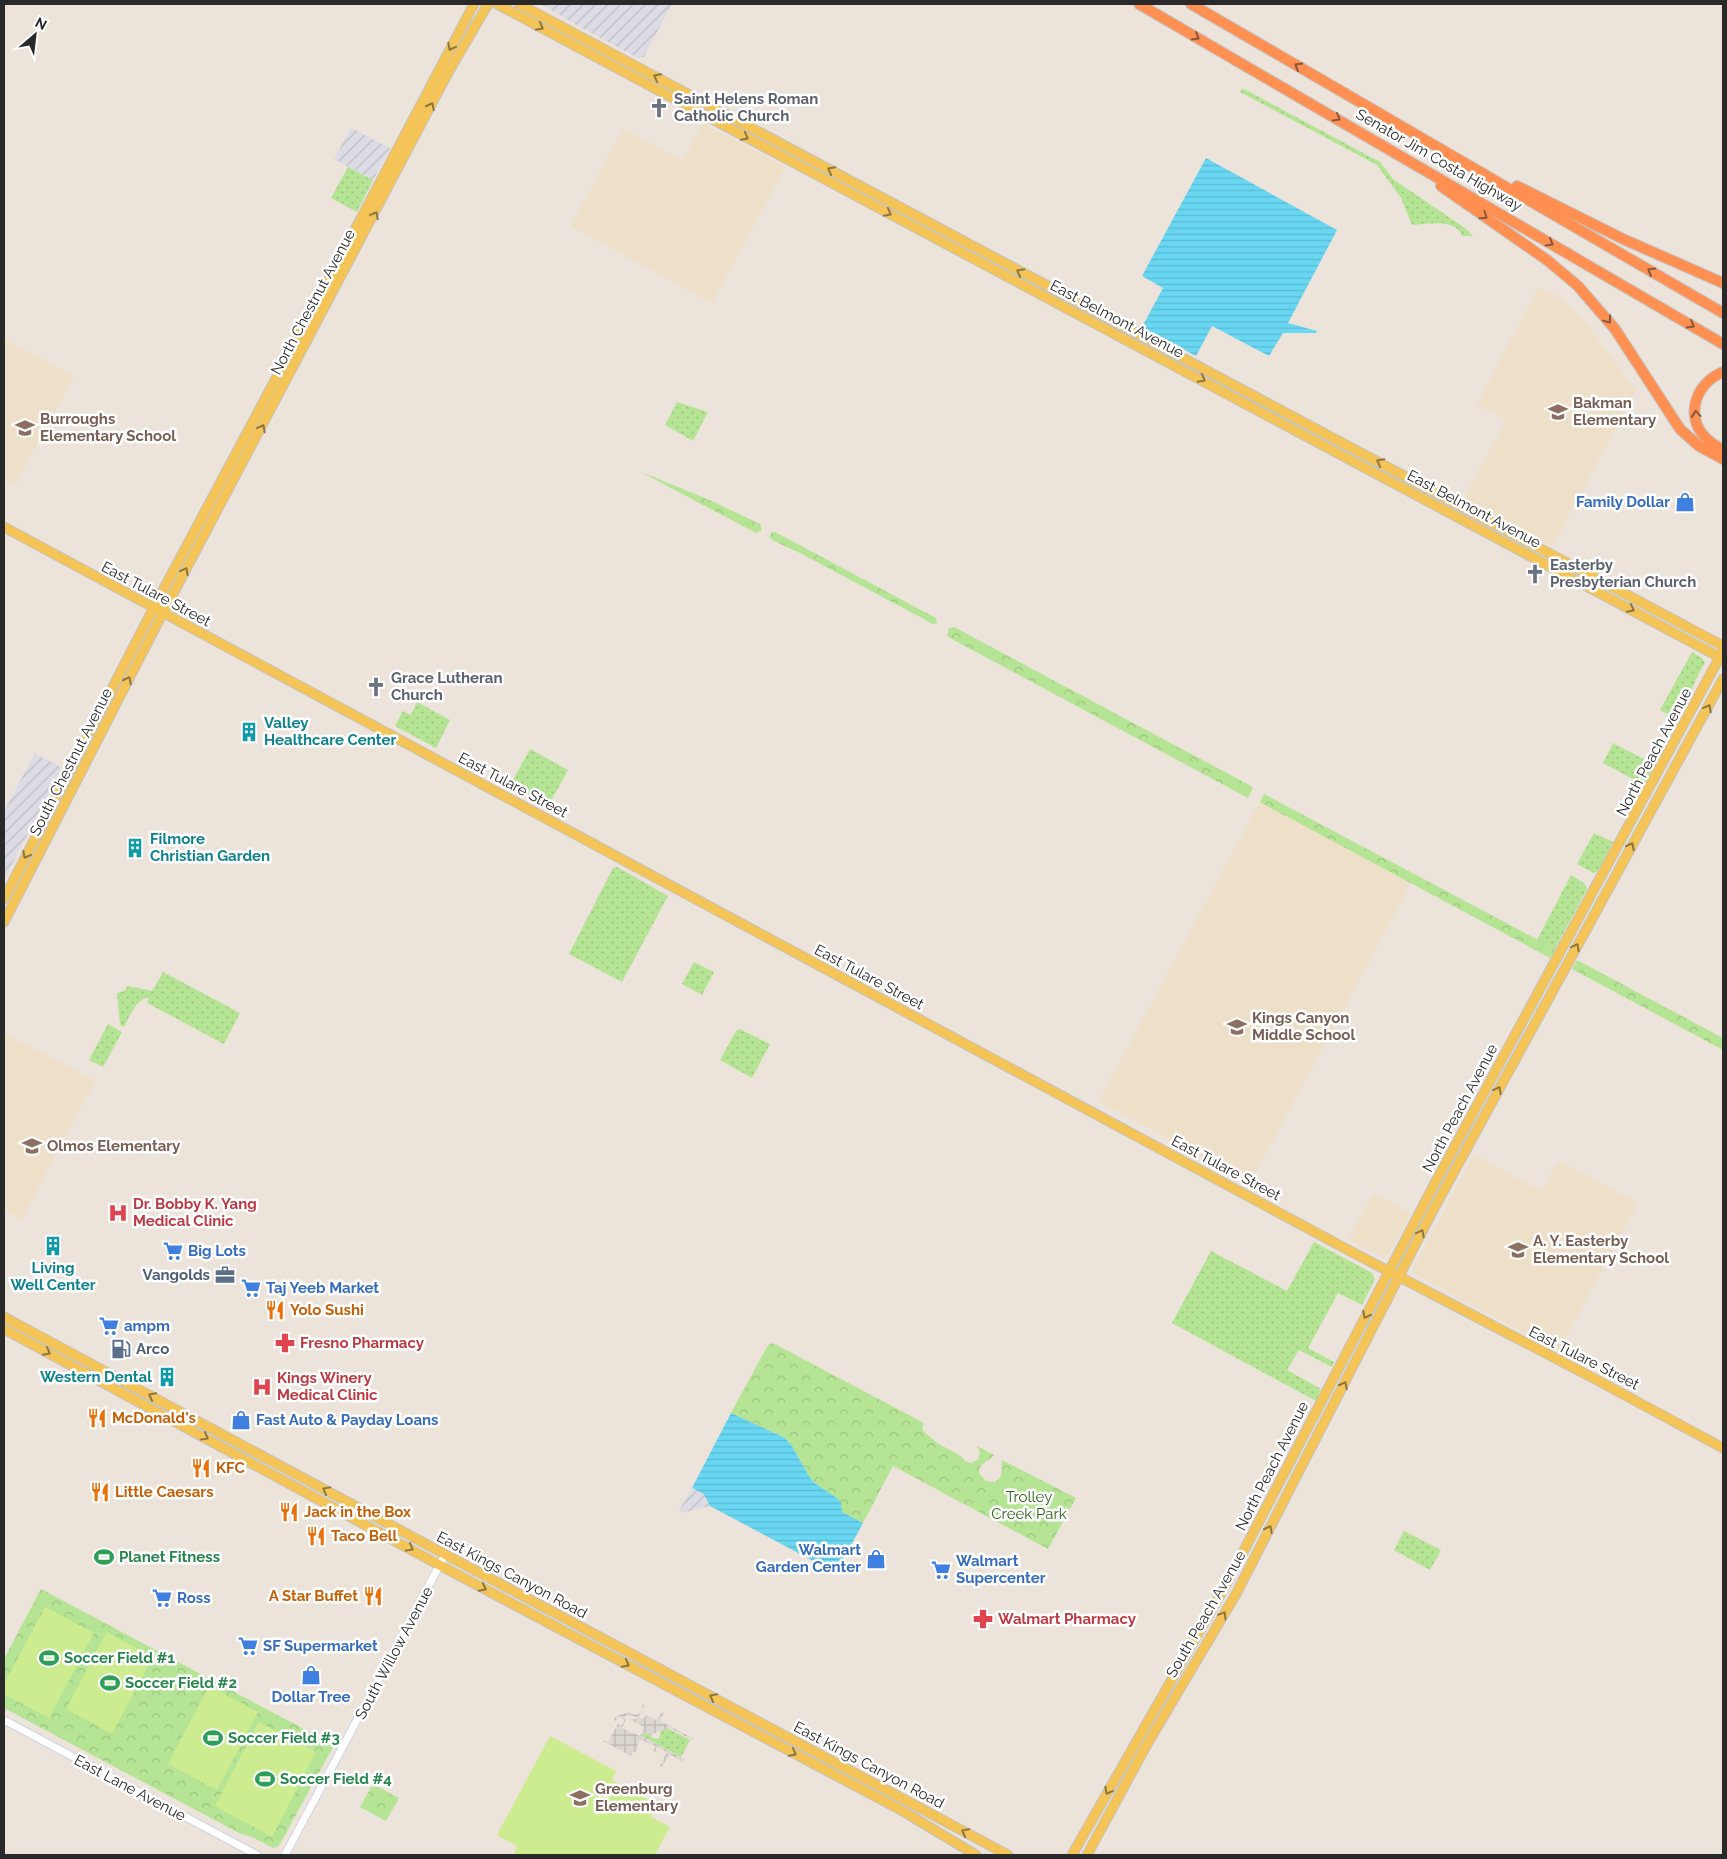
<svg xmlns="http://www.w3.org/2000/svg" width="1727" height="1859" font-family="Raleway,sans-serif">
<defs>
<pattern id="industrial-furrows" width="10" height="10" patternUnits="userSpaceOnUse" patternTransform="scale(1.25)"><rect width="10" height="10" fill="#dddbe4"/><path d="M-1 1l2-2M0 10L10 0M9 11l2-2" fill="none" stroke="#bebcc4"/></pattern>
<pattern id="grass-dots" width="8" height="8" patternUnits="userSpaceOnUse" patternTransform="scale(1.25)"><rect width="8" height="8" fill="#b5e494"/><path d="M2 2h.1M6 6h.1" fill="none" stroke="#9cc480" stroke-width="1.8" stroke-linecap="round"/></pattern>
<pattern id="park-crowns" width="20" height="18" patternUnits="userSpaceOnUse" patternTransform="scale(1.25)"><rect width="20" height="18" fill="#b5e494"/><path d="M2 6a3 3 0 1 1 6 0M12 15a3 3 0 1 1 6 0" fill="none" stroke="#9cc480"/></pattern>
<pattern id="plaza-grid" width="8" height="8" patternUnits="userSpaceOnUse" patternTransform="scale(1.25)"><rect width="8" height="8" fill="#dcd6d1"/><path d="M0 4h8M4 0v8" fill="none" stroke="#bdb8b3"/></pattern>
<pattern id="water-rules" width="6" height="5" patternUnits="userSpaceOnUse" patternTransform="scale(1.25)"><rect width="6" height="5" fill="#69d7f2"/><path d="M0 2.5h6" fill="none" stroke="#5bb9d0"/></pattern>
</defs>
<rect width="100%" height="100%" fill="#ece3da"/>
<path fill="url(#industrial-furrows)" d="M541 4H672L644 57 638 58 580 27Z
M351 128 390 148 373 180 334 159Z
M35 753 59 766 61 769 4 880V811Z
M692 1488 704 1494 710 1506 682 1513 679 1511Z"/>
<path fill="#eedfc8" d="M703 123 785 167 712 303 571 226 623 129 683 161Z
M1539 287 1555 295 1582 318 1636 390 1553 546 1464 499 1506 420 1477 404Z
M4 339 74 376 15 485 4 479Z
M1260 802 1411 883 1250 1183 1099 1101Z
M4 1033 95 1081 21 1220 4 1210Z
M1474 1155 1542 1191 1559 1161 1638 1203 1559 1350 1538 1340 1413 1273 1414 1267Z
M1373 1193 1411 1213 1388 1255 1383 1257 1349 1239Z"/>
<path fill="url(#grass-dots)" d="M1242 88 1380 162 1393 179 1465 228 1473 236H1462C1456 218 1427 224 1412 225L1401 198 1377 165 1240 92Z
M348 167 373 180 357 212 331 198Z
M677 402 708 412 693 441 665 425Z
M1692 652 1702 658 1705 663C1694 681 1687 701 1677 719L1660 710Z
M417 702 450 720 436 748 395 726 403 711 411 715Z
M1613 743 1655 765 1644 785 1603 763Z
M530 749 568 770 547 808 509 787Z
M1594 833 1613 842 1598 871 1594 873 1577 864Z
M617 867 668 896 622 982 569 954 613 868Z
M1571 875 1585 884 1587 889 1555 949 1537 940Z
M694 962 714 972 702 995 682 984Z
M163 972 240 1013 224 1044 147 1003 149 997C135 1000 130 1016 124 1027L120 1025 117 993 124 991 128 986 152 991Z
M108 1024 122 1032 103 1067 89 1060Z
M740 1029 770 1044 752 1078 720 1060 736 1031Z
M1314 1242 1372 1273 1375 1279 1362 1305 1338 1293 1308 1348 1334 1362 1332 1367 1299 1350 1287 1370 1321 1389 1316 1401 1172 1323 1211 1251 1287 1291Z
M1404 1531 1441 1550 1430 1570 1394 1550Z
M667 1728 690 1740 681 1757 642 1736 643 1732 656 1739 659 1738 661 1731Z"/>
<path fill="url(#park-crowns)" d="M639 471 714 502 760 524 762 530 756 533Z
M772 532H775L936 618 937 623 933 624 802 554 772 540 769 537Z
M954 627 1251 786 1253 788 1248 798 950 638 947 636 949 628Z
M1264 794 1555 949 1550 958 1260 802Z
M1577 960 1723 1038V1050L1572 969Z
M773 1343 924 1423 922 1430 937 1443 961 1456 965 1461 971 1463 978 1460 980 1452 977 1446 994 1455C988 1463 979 1462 979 1473L986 1481 995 1482C1004 1476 1001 1469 1002 1460L1076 1498 1048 1549 893 1466 863 1523 842 1512 837 1498 816 1484 810 1478 792 1446 785 1438 731 1413 768 1345Z
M41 1589 334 1745 279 1846 273 1848 252 1837 239 1833 4 1708V1659Z
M373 1784 399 1798 386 1821 360 1807Z"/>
<path fill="#ccec8f" d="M45 1607 94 1633 49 1718 4 1694V1684Z
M107 1632 153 1657 112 1734 66 1709Z
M209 1686 258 1712 217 1790 168 1764Z
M259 1722 316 1752 272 1837 215 1806Z
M550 1736 616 1771 612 1780 657 1805 651 1817 670 1827 655 1855H518L514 1853 517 1846 497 1835Z"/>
<path fill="url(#plaza-grid)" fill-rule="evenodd" d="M642 1705H644V1708L639 1716 640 1718H644L646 1715 656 1720 662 1712 664 1713 660 1721 694 1739 693 1740 668 1727 667 1729 652 1734 651 1736 644 1733 641 1736 684 1759 683 1762 669 1754 662 1767 660 1766 667 1752 657 1747 655 1752 653 1751 656 1746 640 1740 637 1746 638 1747 635 1752H633L631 1756 603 1741V1740L608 1742 618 1724 621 1726 624 1721 622 1717 617 1718 616 1721 614 1720 615 1717 629 1712 634 1715 638 1714 642 1711ZM629 1715 636 1717V1719H629L644 1727 640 1736 622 1728 626 1719 625 1720 624 1716Z"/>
<path fill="url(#water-rules)" d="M1206 158 1337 230 1288 323 1317 331 1316 333H1283L1269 356 1212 326 1196 356 1142 327 1163 288 1142 276Z
M731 1413 785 1438 792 1446 810 1478 816 1484 837 1498 841 1503 842 1512 863 1523 836 1573 710 1506 704 1494 692 1488Z"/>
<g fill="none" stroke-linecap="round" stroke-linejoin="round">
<defs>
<path id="minor" d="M4 1720 257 1855
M285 1855 445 1555"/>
<path id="major" d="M497 4 1723 659
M519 4 1723 646
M4 527 1350 1251 1595 1379 1723 1448
M4 899 153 609 319 298 474 4
M4 922 157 624 449 71 488 4
M4 1317 435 1549 1008 1855
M4 1329 430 1560 901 1810 976 1855
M1072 1855 1228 1581 1435 1183 1723 651
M1087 1855 1146 1746 1236 1594 1432 1212 1723 679"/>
<path id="highway" d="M1139 4 1723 344
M1191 4 1723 313
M1441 186 1547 260 1578 286 1615 329 1680 429 1699 446 1723 459
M1517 186 1623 239 1723 283
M1723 372C1698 382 1684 413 1704 436 1709 442 1716 446 1723 450"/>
</defs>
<use href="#minor" stroke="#cfd4e2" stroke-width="9"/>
<use href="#major" stroke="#c3c3c3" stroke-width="11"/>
<use href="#highway" stroke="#c3c3c3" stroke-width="12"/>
<use href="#minor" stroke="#fff" stroke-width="7"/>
<use href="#major" stroke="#f4c456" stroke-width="9"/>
<use href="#highway" stroke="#ff9051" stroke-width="10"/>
</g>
<defs><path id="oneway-chevron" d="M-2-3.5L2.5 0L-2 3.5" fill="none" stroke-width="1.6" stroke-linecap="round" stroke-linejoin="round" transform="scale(1.25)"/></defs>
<g stroke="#8e7640">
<use href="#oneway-chevron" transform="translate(540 27) rotate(28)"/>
<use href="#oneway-chevron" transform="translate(451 47) rotate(118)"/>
<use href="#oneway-chevron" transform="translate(657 77) rotate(-152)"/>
<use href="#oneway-chevron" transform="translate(431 106) rotate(-63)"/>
<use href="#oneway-chevron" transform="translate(745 137) rotate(28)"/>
<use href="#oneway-chevron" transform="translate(831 170) rotate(-152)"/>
<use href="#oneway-chevron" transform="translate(888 213) rotate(28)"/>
<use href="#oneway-chevron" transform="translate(375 215) rotate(-62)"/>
<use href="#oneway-chevron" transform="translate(1020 272) rotate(-152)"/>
<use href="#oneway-chevron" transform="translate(1202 379) rotate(28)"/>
<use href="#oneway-chevron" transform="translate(262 428) rotate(-62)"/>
<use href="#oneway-chevron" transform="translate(1380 462) rotate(-152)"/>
<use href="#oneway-chevron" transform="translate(185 571) rotate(-62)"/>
<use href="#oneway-chevron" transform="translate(1631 609) rotate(28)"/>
<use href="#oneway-chevron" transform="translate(128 680) rotate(-63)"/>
<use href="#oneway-chevron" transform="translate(1708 708) rotate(-62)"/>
<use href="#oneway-chevron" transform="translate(1631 846) rotate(-62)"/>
<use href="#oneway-chevron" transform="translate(26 855) rotate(118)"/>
<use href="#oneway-chevron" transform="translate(1576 947) rotate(-62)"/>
<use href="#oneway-chevron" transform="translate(1498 1090) rotate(-62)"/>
<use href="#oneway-chevron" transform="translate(1421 1233) rotate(-62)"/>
<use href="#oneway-chevron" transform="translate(1366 1315) rotate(117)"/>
<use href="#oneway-chevron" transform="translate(47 1352) rotate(28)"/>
<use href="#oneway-chevron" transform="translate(1344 1385) rotate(-63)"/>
<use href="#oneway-chevron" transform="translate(152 1396) rotate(-152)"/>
<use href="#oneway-chevron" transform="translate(205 1437) rotate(29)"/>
<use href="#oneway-chevron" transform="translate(326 1490) rotate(-151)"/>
<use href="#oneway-chevron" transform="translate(1269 1529) rotate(-63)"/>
<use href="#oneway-chevron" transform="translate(410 1548) rotate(29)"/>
<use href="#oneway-chevron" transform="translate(483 1588) rotate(28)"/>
<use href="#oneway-chevron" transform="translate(1223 1615) rotate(-59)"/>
<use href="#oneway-chevron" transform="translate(626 1664) rotate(28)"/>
<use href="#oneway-chevron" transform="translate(713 1697) rotate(-152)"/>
<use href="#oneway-chevron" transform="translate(793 1753) rotate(28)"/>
<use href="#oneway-chevron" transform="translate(1108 1791) rotate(119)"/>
<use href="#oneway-chevron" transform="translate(965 1832) rotate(-152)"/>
</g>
<g stroke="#89573b">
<use href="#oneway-chevron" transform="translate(1196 37) rotate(30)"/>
<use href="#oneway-chevron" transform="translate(1298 66) rotate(-150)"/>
<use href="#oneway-chevron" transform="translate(1337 118) rotate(30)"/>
<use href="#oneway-chevron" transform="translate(1484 216) rotate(35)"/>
<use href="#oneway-chevron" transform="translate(1550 243) rotate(30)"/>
<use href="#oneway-chevron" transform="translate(1651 271) rotate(-150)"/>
<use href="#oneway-chevron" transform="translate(1608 320) rotate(53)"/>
<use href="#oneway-chevron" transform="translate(1691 325) rotate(30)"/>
<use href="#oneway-chevron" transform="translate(1696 414) rotate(-95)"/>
</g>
<defs>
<symbol id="church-bare" viewBox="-9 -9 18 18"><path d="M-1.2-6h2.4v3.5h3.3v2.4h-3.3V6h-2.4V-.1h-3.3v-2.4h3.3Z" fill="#6b7280" stroke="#fff" stroke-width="2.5" paint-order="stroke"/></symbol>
<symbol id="school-bare" viewBox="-9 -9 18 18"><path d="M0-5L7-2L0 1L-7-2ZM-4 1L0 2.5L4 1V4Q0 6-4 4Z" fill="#8d6e63" stroke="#fff" stroke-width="2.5" paint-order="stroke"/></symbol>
<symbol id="shop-bare" viewBox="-9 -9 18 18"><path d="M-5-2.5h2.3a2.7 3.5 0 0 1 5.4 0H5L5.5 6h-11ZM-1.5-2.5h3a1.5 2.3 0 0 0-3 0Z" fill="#3f7fe0" stroke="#fff" stroke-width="2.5" paint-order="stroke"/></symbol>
<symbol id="building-bare" viewBox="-9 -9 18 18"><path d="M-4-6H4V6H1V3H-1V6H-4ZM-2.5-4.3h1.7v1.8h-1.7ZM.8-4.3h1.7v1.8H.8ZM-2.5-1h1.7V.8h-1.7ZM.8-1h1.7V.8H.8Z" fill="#0f9aa8" stroke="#fff" stroke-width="2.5" paint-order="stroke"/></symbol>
<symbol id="hospital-bare" viewBox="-9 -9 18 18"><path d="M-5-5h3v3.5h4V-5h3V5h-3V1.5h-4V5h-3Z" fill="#e0444e" stroke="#fff" stroke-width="2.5" paint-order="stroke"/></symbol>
<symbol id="supermarket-bare" viewBox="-9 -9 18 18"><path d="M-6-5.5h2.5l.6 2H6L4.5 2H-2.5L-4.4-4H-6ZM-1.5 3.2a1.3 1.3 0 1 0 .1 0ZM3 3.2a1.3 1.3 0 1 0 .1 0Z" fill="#3f7fe0" stroke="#fff" stroke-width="2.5" paint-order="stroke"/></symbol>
<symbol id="office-bare" viewBox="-9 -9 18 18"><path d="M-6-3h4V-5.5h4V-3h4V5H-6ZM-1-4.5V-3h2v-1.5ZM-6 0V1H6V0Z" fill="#5c6f8a" stroke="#fff" stroke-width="2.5" paint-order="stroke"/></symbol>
<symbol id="restaurant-bare" viewBox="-9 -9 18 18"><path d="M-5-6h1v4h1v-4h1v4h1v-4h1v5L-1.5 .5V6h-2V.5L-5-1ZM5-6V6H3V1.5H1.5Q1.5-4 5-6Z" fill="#e8710a" stroke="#fff" stroke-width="2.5" paint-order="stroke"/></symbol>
<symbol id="pharmacy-bare" viewBox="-9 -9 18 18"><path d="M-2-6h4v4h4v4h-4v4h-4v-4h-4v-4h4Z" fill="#e0444e" stroke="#fff" stroke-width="2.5" paint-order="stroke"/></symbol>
<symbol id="fuel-bare" viewBox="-9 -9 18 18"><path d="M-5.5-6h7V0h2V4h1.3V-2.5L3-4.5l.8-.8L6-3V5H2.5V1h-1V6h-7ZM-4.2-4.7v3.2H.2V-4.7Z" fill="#5c6f8a" stroke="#fff" stroke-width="2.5" paint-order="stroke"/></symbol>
<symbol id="stadium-bare" viewBox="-9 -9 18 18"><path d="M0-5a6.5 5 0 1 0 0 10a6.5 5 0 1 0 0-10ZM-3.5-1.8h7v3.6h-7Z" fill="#2e9e5b" stroke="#fff" stroke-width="2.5" paint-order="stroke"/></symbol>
</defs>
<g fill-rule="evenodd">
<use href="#church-bare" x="645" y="94" width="28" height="28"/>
<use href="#school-bare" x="1544" y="398" width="28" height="28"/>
<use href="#school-bare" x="11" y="414" width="28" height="28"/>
<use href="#shop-bare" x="1671" y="488" width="28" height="28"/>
<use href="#church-bare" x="1521" y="560" width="28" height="28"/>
<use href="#church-bare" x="362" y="673" width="28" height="28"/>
<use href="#building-bare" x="235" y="718" width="28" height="28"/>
<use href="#building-bare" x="121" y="834" width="28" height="28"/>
<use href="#school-bare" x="1223" y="1013" width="28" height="28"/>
<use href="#school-bare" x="18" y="1132" width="28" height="28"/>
<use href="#hospital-bare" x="104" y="1199" width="28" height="28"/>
<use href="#building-bare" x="39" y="1232" width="28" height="28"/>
<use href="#school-bare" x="1504" y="1236" width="28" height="28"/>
<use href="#supermarket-bare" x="159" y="1237" width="28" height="28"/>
<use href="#office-bare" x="211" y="1261" width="28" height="28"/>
<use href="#supermarket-bare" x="237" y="1274" width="28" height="28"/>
<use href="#restaurant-bare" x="261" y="1296" width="28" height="28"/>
<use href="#supermarket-bare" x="95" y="1312" width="28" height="28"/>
<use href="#pharmacy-bare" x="271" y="1329" width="28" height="28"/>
<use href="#fuel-bare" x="107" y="1335" width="28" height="28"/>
<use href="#building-bare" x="153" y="1363" width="28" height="28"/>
<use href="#hospital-bare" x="248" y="1373" width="28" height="28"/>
<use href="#restaurant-bare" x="83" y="1404" width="28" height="28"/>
<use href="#shop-bare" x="227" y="1406" width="28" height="28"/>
<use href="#restaurant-bare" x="187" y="1454" width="28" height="28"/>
<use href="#restaurant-bare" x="86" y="1478" width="28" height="28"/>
<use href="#restaurant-bare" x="275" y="1498" width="28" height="28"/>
<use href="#restaurant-bare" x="302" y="1522" width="28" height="28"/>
<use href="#stadium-bare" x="90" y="1543" width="28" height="28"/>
<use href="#shop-bare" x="862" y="1545" width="28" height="28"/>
<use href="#supermarket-bare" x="927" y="1556" width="28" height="28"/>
<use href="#restaurant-bare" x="359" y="1582" width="28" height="28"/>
<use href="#supermarket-bare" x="148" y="1584" width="28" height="28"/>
<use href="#pharmacy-bare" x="969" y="1605" width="28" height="28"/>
<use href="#supermarket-bare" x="234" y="1632" width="28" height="28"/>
<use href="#stadium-bare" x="35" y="1644" width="28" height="28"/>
<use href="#shop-bare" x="297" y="1661" width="28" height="28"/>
<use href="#stadium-bare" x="96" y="1669" width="28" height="28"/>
<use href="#stadium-bare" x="199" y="1724" width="28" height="28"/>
<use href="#stadium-bare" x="251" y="1765" width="28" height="28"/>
<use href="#school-bare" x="566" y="1784" width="28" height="28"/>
</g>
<g text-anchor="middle" stroke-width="5" stroke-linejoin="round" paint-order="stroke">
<g font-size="15" font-weight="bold" fill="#5b616d" stroke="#fff" text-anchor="start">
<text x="674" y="104">Saint Helens Roman<tspan x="674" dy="17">Catholic Church</tspan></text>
<text x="1550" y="570">Easterby<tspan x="1550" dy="17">Presbyterian Church</tspan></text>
<text x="391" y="683">Grace Lutheran<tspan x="391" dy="17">Church</tspan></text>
</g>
<g font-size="15" fill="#292929" stroke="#fff">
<text transform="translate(1439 160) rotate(30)" y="5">Senator Jim Costa Highway</text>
<text transform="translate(313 302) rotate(-62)" y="5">North Chestnut Avenue</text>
<text transform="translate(1117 319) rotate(28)" y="5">East Belmont Avenue</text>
<text transform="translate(1474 509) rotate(28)" y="5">East Belmont Avenue</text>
<text transform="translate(156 594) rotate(28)" y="5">East Tulare Street</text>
<text transform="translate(1654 752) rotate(-62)" y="5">North Peach Avenue</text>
<text transform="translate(71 762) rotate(-63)" y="5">South Chestnut Avenue</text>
<text transform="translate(513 785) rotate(28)" y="5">East Tulare Street</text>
<text transform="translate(869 977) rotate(28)" y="5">East Tulare Street</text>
<text transform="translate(1460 1108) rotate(-62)" y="5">North Peach Avenue</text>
<text transform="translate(1226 1168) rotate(28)" y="5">East Tulare Street</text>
<text transform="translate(1584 1358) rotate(27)" y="5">East Tulare Street</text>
<text transform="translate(1272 1466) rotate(-63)" y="5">North Peach Avenue</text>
<text transform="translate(512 1575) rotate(28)" y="5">East Kings Canyon Road</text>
<text transform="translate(1206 1614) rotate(-60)" y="5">South Peach Avenue</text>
<text transform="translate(394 1653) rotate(-62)" y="5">South Willow Avenue</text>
<text transform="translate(869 1765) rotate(28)" y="5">East Kings Canyon Road</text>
<text transform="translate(130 1788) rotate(28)" y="5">East Lane Avenue</text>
</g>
<g font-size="15" font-weight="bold" fill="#785e54" stroke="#fff" text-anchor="start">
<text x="1573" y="408">Bakman<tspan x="1573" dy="17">Elementary</tspan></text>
<text x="40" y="424">Burroughs<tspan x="40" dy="17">Elementary School</tspan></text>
<text x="1252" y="1023">Kings Canyon<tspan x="1252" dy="17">Middle School</tspan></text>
<text x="47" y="1151">Olmos Elementary</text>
<text x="1533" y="1246">A. Y. Easterby<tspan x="1533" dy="17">Elementary School</tspan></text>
<text x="595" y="1794">Greenburg<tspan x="595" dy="17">Elementary</tspan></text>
</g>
<g font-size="15" font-weight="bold" fill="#366cbe" stroke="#fff" text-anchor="start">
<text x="1670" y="507" text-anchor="end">Family Dollar</text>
<text x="188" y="1256">Big Lots</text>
<text x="266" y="1293">Taj Yeeb Market</text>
<text x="124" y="1331">ampm</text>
<text x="256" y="1425">Fast Auto &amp; Payday Loans</text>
<text x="861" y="1555" text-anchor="end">Walmart<tspan x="861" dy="17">Garden Center</tspan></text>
<text x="956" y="1566">Walmart<tspan x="956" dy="17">Supercenter</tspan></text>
<text x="177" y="1603">Ross</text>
<text x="263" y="1651">SF Supermarket</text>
<text x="311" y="1702" text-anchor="middle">Dollar Tree</text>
</g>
<g font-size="15" font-weight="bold" fill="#0d838f" stroke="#fff" text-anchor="start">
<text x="264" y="728">Valley<tspan x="264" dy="17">Healthcare Center</tspan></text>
<text x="150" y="844">Filmore<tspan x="150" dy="17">Christian Garden</tspan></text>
<text x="53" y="1273" text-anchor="middle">Living<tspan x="53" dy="17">Well Center</tspan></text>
<text x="152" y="1382" text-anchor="end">Western Dental</text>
</g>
<g font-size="15" font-weight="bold" fill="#be3a42" stroke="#fff" text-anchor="start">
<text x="133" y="1209">Dr. Bobby K. Yang<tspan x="133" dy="17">Medical Clinic</tspan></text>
<text x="300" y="1348">Fresno Pharmacy</text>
<text x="277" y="1383">Kings Winery<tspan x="277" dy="17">Medical Clinic</tspan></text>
<text x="998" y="1624">Walmart Pharmacy</text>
</g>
<g font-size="15" font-weight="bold" fill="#4e5e75" stroke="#fff" text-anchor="end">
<text x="210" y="1280">Vangolds</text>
<text x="136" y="1354" text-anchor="start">Arco</text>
</g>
<g font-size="15" font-weight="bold" fill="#c56008" stroke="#fff" text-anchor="start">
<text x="290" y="1315">Yolo Sushi</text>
<text x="112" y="1423">McDonald's</text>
<text x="216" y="1473">KFC</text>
<text x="115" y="1497">Little Caesars</text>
<text x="304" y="1517">Jack in the Box</text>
<text x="331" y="1541">Taco Bell</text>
<text x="358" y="1601" text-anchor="end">A Star Buffet</text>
</g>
<g font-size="15" fill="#2e6717" stroke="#fff">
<text x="1029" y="1502">Trolley<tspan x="1029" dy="17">Creek Park</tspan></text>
</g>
<g font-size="15" font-weight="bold" fill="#27864d" stroke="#fff" text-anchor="start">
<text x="119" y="1562">Planet Fitness</text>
<text x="64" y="1663">Soccer Field #1</text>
<text x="125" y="1688">Soccer Field #2</text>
<text x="228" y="1743">Soccer Field #3</text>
<text x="280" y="1784">Soccer Field #4</text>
</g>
</g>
<rect width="1727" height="1859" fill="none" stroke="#292929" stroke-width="10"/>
<g transform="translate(35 35) rotate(28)" stroke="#ffffff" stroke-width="4" paint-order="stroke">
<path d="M0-4L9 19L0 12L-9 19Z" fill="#292929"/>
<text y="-8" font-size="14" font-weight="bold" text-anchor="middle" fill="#292929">N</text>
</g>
</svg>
